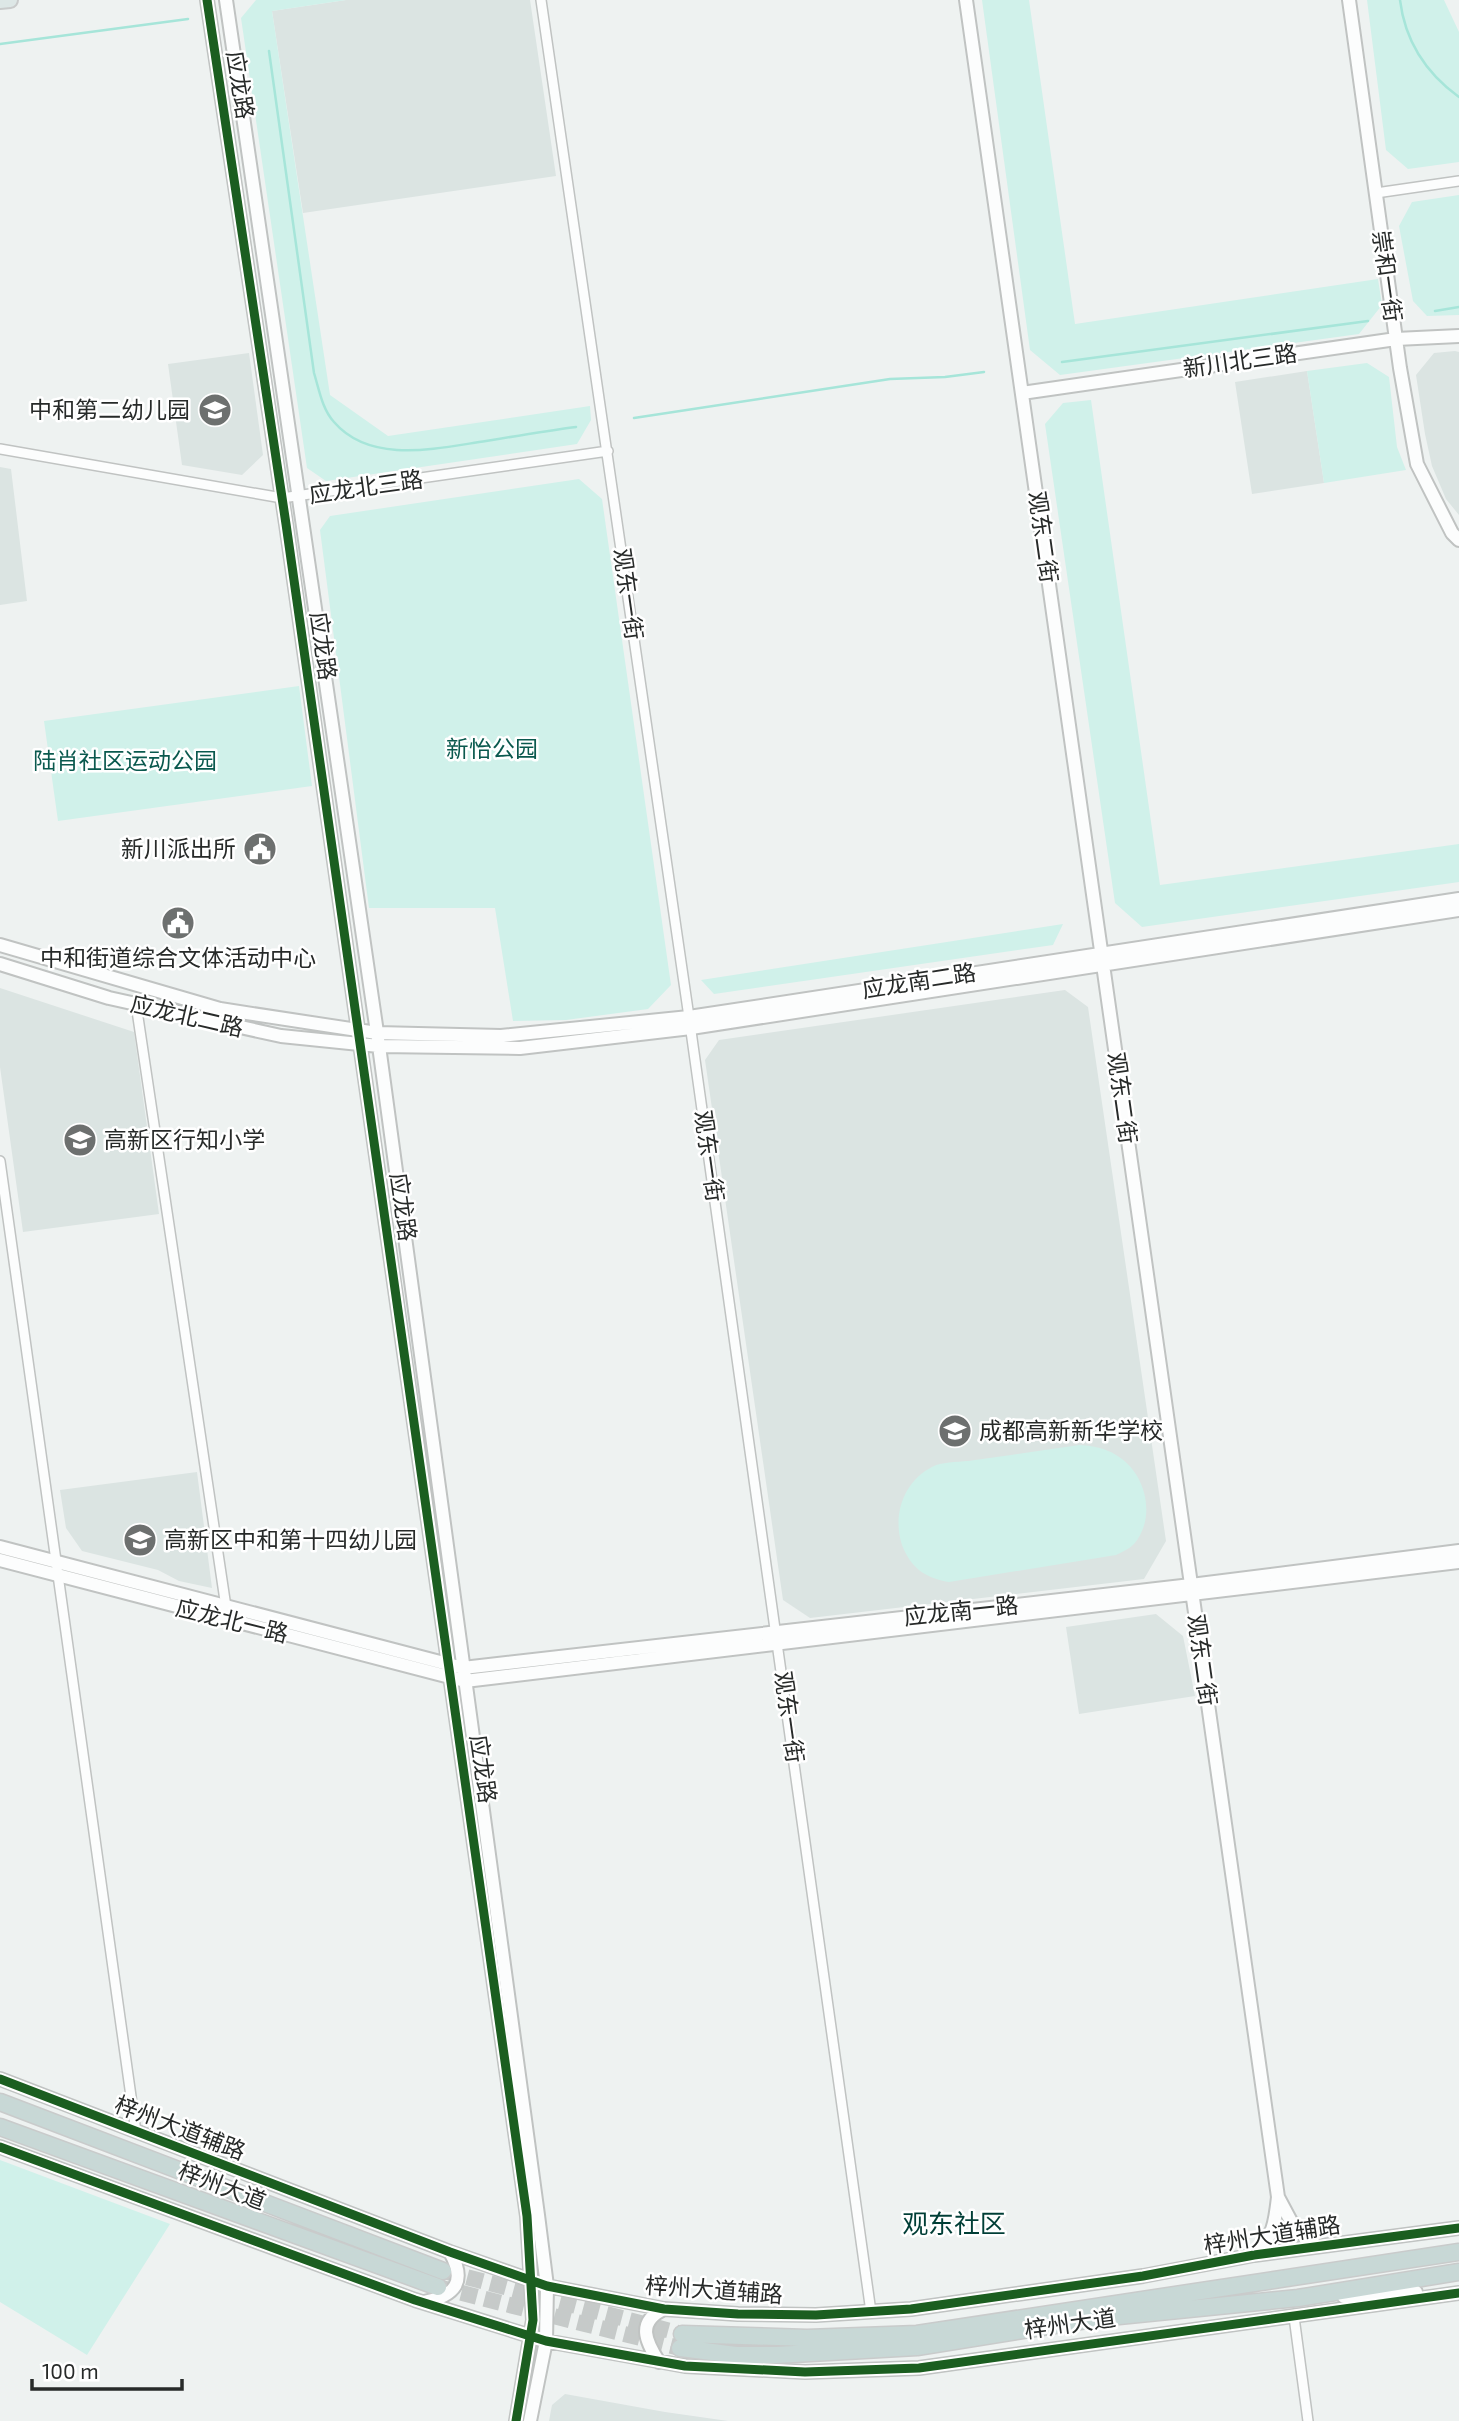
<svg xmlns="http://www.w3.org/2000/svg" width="1459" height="2421" font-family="'Exo 2','Noto Sans SC',sans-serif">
<rect width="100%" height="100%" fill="#eef2f1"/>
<path fill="#dbe4e2" d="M346 0H530L556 176 303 213 272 11Z
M1455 351 1459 352V515L1446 499 1432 466 1425 434 1416 375 1434 353Z
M249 353 263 455 242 475 182 465 168 364Z
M1307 371 1324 483 1252 494 1235 382Z
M0 467 11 469 27 601 0 605Z
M0 988 134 1032 159 1214 23 1232 0 1067Z
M1065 990 1088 1007 1166 1541 1144 1579 810 1618 783 1600 705 1060 719 1040Z
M197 1472 212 1588 179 1581 158 1570 82 1551 66 1528 60 1490Z
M1156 1614 1183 1636 1195 1696 1079 1714 1066 1627Z
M565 2394 665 2412 728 2421H549L552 2405Z"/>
<path fill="#d0f1ea" d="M256 0H346L272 11 330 395 388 436 590 406 591 420 577 444 326 481 307 468 241 18Z
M982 0H1029L1075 324 1378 279 1382 305 1359 334 1060 375 1030 350Z
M1367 0H1444L1459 32V162L1408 169 1386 150Z
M1459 195V315L1427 316 1413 301 1399 226 1412 202Z
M1367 363 1389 377 1397 447 1406 470 1324 483 1307 371Z
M1091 400 1160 885 1459 844V882L1142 927 1115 903 1045 424 1063 403Z
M579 479 602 499 671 985 648 1009 566 1020 513 1021 495 908H369L320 530 330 516Z
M299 686 312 786 58 821 44 721Z
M1063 924 1053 945 714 994 701 980Z
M1080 1445C1093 1446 1105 1448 1116 1455 1146 1472 1157 1517 1134 1544 1129 1549 1122 1552 1116 1555L949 1582C925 1578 911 1568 902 1545 892 1515 904 1481 932 1467 941 1462 957 1462 968 1461 1006 1456 1043 1450 1080 1445Z
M0 2160 170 2224 87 2355 0 2302Z"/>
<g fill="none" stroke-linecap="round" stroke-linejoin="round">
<path stroke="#a6e5d9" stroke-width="2.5" d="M1400 0C1405 41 1426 73 1459 97
M0 44 188 19
M269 51 314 373C319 389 322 409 334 422 371 465 438 448 486 441 516 436 546 431 576 427
M1435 311 1459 307
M1062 362 1368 321
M634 418 890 379 945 377 984 372"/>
<path stroke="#c6cac9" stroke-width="16" stroke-dasharray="16 8" stroke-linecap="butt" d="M444 2271 682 2334
M438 2287 680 2348"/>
<defs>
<path id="street" d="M541 0 689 1017 871 2312
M1376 193 1459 181
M0 449 282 498 608 451
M136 1004 226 1607
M0 1161 136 2132
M1294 2317 1308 2421"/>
<path id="secondary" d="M207 0 286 524 527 2216 533 2320 516 2421
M226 0 379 1046 538 2215 547 2286 546 2341 530 2421
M966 0 1278 2197C1275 2224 1274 2235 1254 2255
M1349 0 1400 368 1417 464 1452 533 1459 540
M1022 393 1396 339 1459 336
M0 945 220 1009 377 1033 501 1036 689 1017 1459 899
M0 964 109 998 281 1036 379 1046 520 1048 691 1028 1459 910
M0 1547 463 1668 1191 1585 1459 1551
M0 1560 465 1681 1459 1562
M0 2079 450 2252 547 2286 664 2309 738 2314 816 2315 911 2309 1143 2276 1254 2255 1459 2228
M0 2147 415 2300 546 2341 685 2366 805 2372 919 2368 1459 2293
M1278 2197 1294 2227 1317 2246
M1344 2297 1416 2292
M424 2302C455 2296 467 2282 450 2252
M659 2362C646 2342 636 2322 664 2309"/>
<path id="primary" d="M0 1 10 0"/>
<path id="highway" d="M0 2102 443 2271
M0 2127 438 2287
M682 2334 807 2338 917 2334 1459 2252
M680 2348 736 2355H776L917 2347 1099 2318 1298 2298 1459 2272"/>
</defs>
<use href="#street" stroke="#c0c3c2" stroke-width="12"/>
<use href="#secondary" stroke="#c0c3c2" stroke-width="16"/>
<use href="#primary" stroke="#c9cbcb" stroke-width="18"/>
<use href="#highway" stroke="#c9cbcb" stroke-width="19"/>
<use href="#street" stroke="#fcfdfd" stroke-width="9"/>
<use href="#secondary" stroke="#fcfdfd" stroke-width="12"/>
<use href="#primary" stroke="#dde7e6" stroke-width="14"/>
<use href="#highway" stroke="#c8d8d6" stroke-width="16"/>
<defs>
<path id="cycleway" d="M207 0 286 524 527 2216 533 2320 516 2421
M0 2079 450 2252 547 2286 664 2309 738 2314 816 2315 911 2309 1143 2276 1254 2255 1459 2228
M0 2147 415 2300 546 2341 685 2366 805 2372 919 2368 1459 2293"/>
</defs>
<use href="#cycleway" stroke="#fff" stroke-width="13"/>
<use href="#cycleway" stroke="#1b5e20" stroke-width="9"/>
</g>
<defs>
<symbol id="school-disc" viewBox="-11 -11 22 22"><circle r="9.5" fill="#6d706f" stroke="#fff"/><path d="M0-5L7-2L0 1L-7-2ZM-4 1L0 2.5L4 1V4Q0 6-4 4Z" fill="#fff"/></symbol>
<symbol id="civic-disc" viewBox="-11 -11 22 22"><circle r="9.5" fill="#6d706f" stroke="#fff"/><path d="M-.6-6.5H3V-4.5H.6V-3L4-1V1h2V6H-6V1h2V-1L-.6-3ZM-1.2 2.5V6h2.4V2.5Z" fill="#fff"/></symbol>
</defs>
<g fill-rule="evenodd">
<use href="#school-disc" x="196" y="391" width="38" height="38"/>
<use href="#civic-disc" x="241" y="830" width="38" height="38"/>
<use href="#civic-disc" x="159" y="904" width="38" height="38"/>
<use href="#school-disc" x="61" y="1121" width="38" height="38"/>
<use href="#school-disc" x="936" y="1412" width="38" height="38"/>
<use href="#school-disc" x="121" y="1521" width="38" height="38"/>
</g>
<g text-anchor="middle" stroke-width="5" stroke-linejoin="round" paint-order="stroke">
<g font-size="23" fill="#272a29" stroke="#fff">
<text transform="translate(240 85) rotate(81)" y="8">应龙路</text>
<text transform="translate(1387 276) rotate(82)" y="8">崇和一街</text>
<text transform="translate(1240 361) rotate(-8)" y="8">新川北三路</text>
<text transform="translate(366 487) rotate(-8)" y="8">应龙北三路</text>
<text transform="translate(1043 537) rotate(82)" y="8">观东二街</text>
<text transform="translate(628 594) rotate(82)" y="8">观东一街</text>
<text transform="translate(323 646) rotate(82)" y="8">应龙路</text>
<text transform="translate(919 981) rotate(-9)" y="8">应龙南二路</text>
<text transform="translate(187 1016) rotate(13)" y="8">应龙北二路</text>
<text transform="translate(1122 1098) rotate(82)" y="8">观东二街</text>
<text transform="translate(709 1156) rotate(82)" y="8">观东一街</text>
<text transform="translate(403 1207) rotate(82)" y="8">应龙路</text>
<text transform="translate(961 1611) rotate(-6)" y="8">应龙南一路</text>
<text transform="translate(232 1621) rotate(14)" y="8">应龙北一路</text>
<text transform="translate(1202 1660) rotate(82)" y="8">观东二街</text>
<text transform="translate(789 1717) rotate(82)" y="8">观东一街</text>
<text transform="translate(483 1769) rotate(82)" y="8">应龙路</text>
<text transform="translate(180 2128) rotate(21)" y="8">梓州大道辅路</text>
<text transform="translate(222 2186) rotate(21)" y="8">梓州大道</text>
<text transform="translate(1272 2235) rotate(-9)" y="8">梓州大道辅路</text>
<text transform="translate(714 2290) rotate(4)" y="8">梓州大道辅路</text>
<text transform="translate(1070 2324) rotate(-8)" y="8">梓州大道</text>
</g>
<g font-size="23" fill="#272a29" stroke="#fff" text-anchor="start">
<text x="190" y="418" text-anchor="end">中和第二幼儿园</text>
<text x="236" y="857" text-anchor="end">新川派出所</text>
<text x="178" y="966" text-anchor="middle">中和街道综合文体活动中心</text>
<text x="104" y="1148">高新区行知小学</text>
<text x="979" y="1439">成都高新新华学校</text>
<text x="164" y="1548">高新区中和第十四幼儿园</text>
</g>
<g font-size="23" fill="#0a594e" stroke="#fff">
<text x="492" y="757">新怡公园</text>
<text x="125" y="769">陆肖社区运动公园</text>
</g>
<g font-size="26" fill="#003e36" stroke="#fff">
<text x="954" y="2233">观东社区</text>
</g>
</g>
<path d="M32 2379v10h150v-10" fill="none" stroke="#272a29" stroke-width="3.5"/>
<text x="42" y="2379" font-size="21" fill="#272a29" stroke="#ffffff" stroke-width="5" paint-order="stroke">100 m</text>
</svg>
